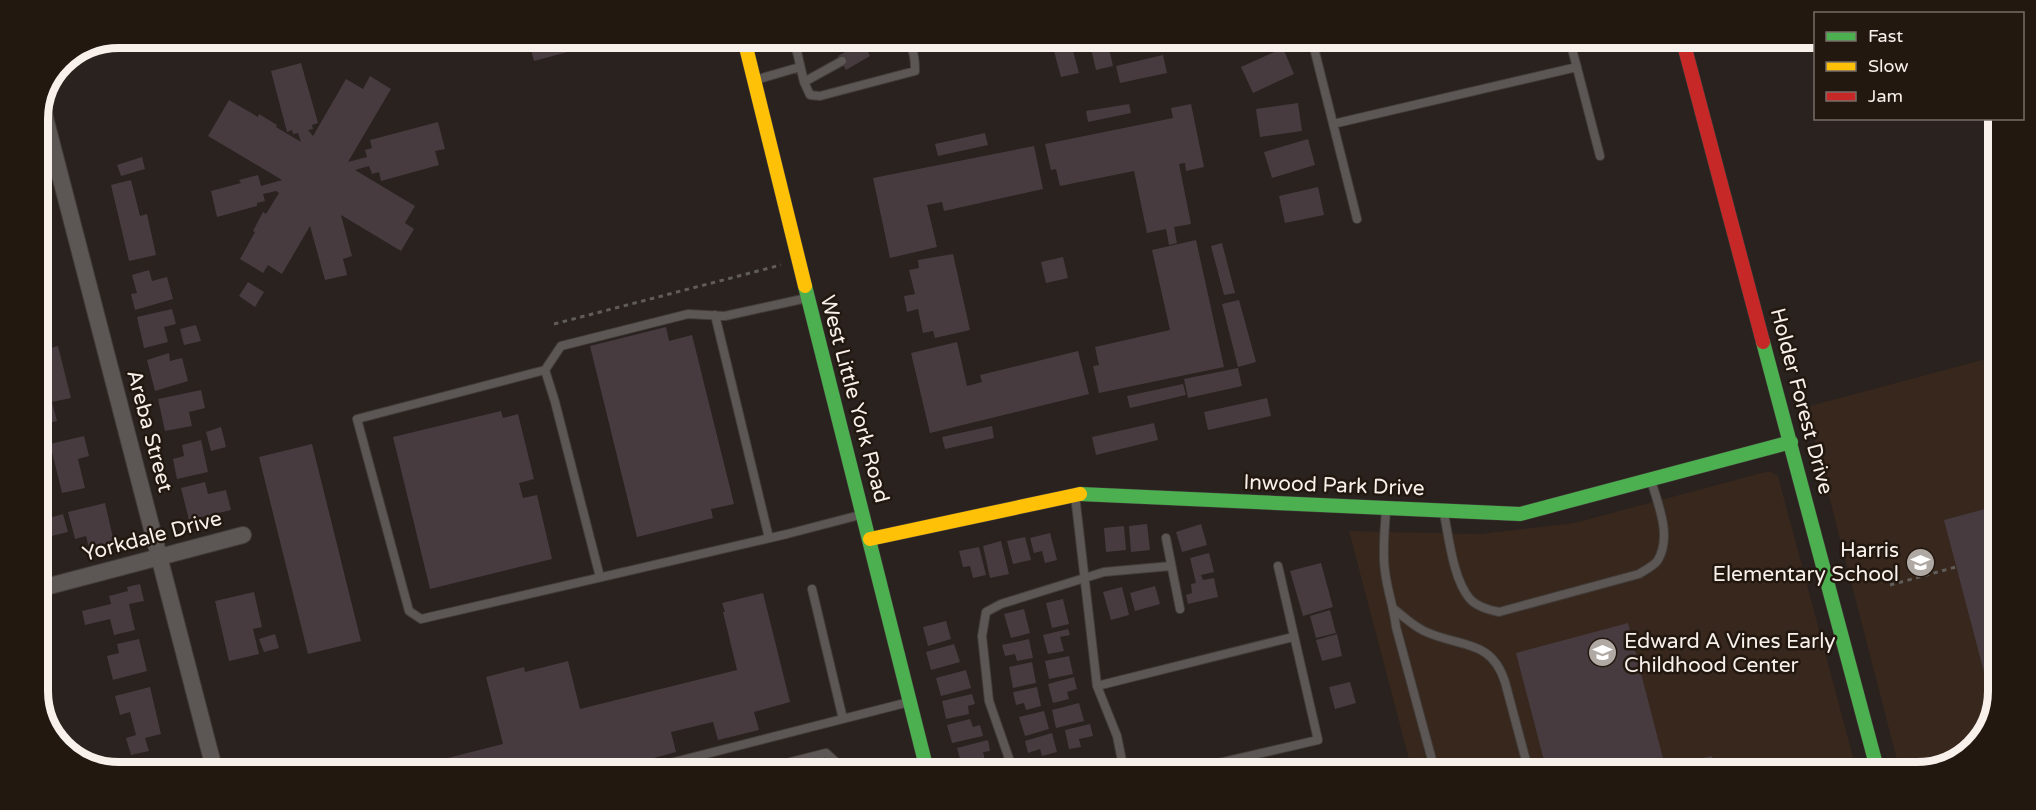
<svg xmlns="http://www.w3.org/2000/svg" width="2036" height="810" font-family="'Varela Round',sans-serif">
<rect width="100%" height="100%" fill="#29221e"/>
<path fill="#37271c" d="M1997 356 1994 717 1962 759 1917 772H1900L1806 407Z
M1769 471 1778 476 1857 772 1412 771 1349 531 1480 534 1574 523Z"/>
<path fill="#473b40" d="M528 39H572L575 50 534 61Z
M1051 40H1070L1079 73 1061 77Z
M1089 40H1107L1113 66 1096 70Z
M863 42 870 56 846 70 838 56Z
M1283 48 1294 74 1253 93 1241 67Z
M1163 55 1167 73 1120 83 1116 66Z
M301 63 318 123 312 125 313 129 308 130 313 136 346 79 363 89 370 76 391 89 348 162 367 157 365 150 372 148 370 140 438 122 445 149 435 151 439 165 381 181 379 172 372 174 369 166 355 170 415 206 405 223 414 229 401 251 341 215 352 256 343 259 347 275 325 280 310 226 282 274 268 265 263 273 240 259 255 232 253 231 263 212 266 214 279 193 276 191 263 194 265 201 257 203V206L217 217 211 191 241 183 239 180 258 175 261 186 282 180 208 136 229 100 258 117 259 114 277 125 276 127 301 142 298 133 293 134 292 130 287 132 271 71Z
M1298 103 1302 131 1260 137 1256 109Z
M1129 104 1131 113 1088 122 1086 111Z
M1191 104 1204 167 1186 171 1185 163 1179 164 1191 224 1174 227 1177 243 1169 245 1166 229 1147 233 1134 171 1060 186 1056 169 1051 170 1045 144 1173 118 1171 108Z
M985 133 988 145 938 156 935 144Z
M1308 139 1315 165 1272 178 1264 152Z
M1034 146 1043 189 944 211 942 202 927 205 937 247 890 258 873 178Z
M142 157 145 169 121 176 117 165Z
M131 180 140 216 147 214 156 255 129 261 111 185Z
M1318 187 1324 215 1285 223 1279 196Z
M1196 240 1224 367 1099 393 1093 366 1099 365 1095 347 1170 330 1152 250Z
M1222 243 1235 293 1224 295 1211 246Z
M953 254 970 330 935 338 933 331 923 333 918 309 907 312 904 296 915 294 909 270 919 268 918 260Z
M1063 257 1068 278 1046 283 1041 262Z
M38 259H43L44 289H38Z
M149 270 152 281 167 277 173 299 135 310 131 294 137 293 132 275Z
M248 282 264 292 255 307 239 296Z
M1239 300 1256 362 1238 367 1222 304Z
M172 309 176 324 164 327 168 342 144 348 137 317Z
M196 325 201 341 184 345 180 329Z
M666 327 669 341 692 335 734 504 711 509 713 518 637 537 590 346Z
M957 342 967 386 982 382 980 375 1078 351 1089 394 930 433 911 353Z
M58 346 71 398 52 402 57 421 38 426V351Z
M169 353 170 361 182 358 188 381 155 391 147 360Z
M1238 368 1242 386 1188 398 1184 379Z
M1183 384 1186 395 1130 408 1127 396Z
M201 390 205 408 189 412 192 426 165 431 158 399Z
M1267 398 1271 416 1208 430 1204 412Z
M501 411 503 418 518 414 534 479 519 483 523 498 537 495 552 559 430 589 393 437Z
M1154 423 1158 440 1096 455 1092 437Z
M992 426 994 438 945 449 942 437Z
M221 427 226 447 211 451 206 432Z
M84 436 89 456 78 459 85 488 62 493 50 444Z
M201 440 208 472 177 479 173 459 184 456 182 445Z
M312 444 361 641 308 654 259 457Z
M205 482 208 494 226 490 231 510 189 520 181 488Z
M105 503 114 542 89 548 86 536 75 539 68 512Z
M1996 506 1994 673 1985 676 1944 520Z
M63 514 68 532 39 539 38 521Z
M1147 524 1150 550 1131 552 1129 526Z
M1201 524 1207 545 1182 552 1176 532Z
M1124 526 1126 550 1106 552 1104 528Z
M1050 533 1057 560 1045 563 1042 551 1034 553 1030 538Z
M1025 537 1031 560 1013 564 1007 541Z
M1001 541 1009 574 990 578 983 546Z
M979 547 986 575 973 578 970 566 963 567 959 551Z
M1209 553 1214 572 1201 575 1203 580 1214 578 1218 597 1188 604 1186 595 1192 593 1191 584 1196 583 1190 558Z
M1321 563 1333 607 1303 616 1290 571Z
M140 584 144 601 129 604 135 630 114 635 110 619 85 625 82 611 111 604 109 596 128 591 127 587Z
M1155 586 1160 604 1135 611 1130 593Z
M1122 587 1129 615 1111 620 1103 592Z
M254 592 262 627 253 629 259 654 229 661 215 601Z
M763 593 790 702 754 712 759 730 718 740 713 722 671 732 676 752 624 766 622 758 594 765 595 769H404L503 744 486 677 524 667 525 672 568 661 580 709 737 670 723 612H725L722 603Z
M1063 599 1069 624 1052 628 1046 603Z
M1024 609 1030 633 1011 638 1004 614Z
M1330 610 1336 633 1316 638 1310 616Z
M45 618 50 636 38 639V620Z
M946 621 951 639 928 646 923 627Z
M1628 623 1665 766 1712 756 1717 772H1547L1516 653Z
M1068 629 1070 635 1060 637 1064 651 1048 654 1043 635Z
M275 634 279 648 264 652 259 639Z
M1337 634 1342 656 1322 661 1316 640Z
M139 639 147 671 113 680 107 656 119 653 117 644Z
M1029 639 1033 658 1017 661 1015 654 1005 656 1002 645Z
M954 644 960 662 931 670 926 652Z
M1069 656 1073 674 1049 679 1045 661Z
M1032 662 1036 683 1013 688 1009 667Z
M966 670 971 688 941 696 936 678Z
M47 671 51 685 38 689V673Z
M1074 677 1077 689 1067 692 1069 699 1053 703 1048 684Z
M1350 682 1356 703 1335 709 1329 687Z
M150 687 161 734 145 738 149 751 131 755 126 738 136 735 130 712 120 715 115 696Z
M1037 687 1041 706 1026 710 1024 703 1016 705 1013 692Z
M972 694 975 704 968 706 969 714 946 719 942 701Z
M1079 703 1084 721 1056 728 1052 710Z
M1044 711 1049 729 1025 736 1019 717Z
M970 719 973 727 980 725 983 736 952 743 947 725Z
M1090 724 1093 736 1079 739 1081 747 1069 749 1065 730Z
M1052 733 1057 752 1042 756 1040 749 1028 753 1025 741Z
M988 740 990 751 983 752 985 760 962 766 957 748Z
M1100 758 1103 771 1077 770 1076 765Z"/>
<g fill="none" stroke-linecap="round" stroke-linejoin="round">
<defs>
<path id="lane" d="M794 39 804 82 810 95 820 96 915 71C915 59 914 47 905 39
M1312 40 1357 219
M1570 41 1600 156
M866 48 881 39
M755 80 800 67
M804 82 842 61
M1333 124 1577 67
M807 298 725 316 688 314 561 346 545 370 357 419 409 611 421 619 787 534 860 515
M715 315 769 538
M545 370 555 402 600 577
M1075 495 1097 686 1117 736 1124 771
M1386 509C1385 529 1382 551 1385 571 1387 590 1394 608 1396 627L1435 771
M1444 514C1449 538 1453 579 1470 599 1477 607 1489 610 1499 612L1639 574C1645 570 1654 566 1658 560 1672 535 1658 505 1651 480
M1166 538 1180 609
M812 589 843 719
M1394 609C1404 617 1412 625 1424 631 1460 648 1491 638 1505 682L1529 772
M1097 686 1293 637
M647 769 909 702
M769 770 779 765 826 753 838 764 840 770
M1013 770 989 701 982 636 986 612 1001 604 1104 572 1171 566
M1184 771 1318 740 1278 566"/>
<path id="street" d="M42 106 214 768
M38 589 243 535"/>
<path id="fast" d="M805 286 927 770
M1763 342 1878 772
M1080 494 1520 514 1791 442"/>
<path id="slow" d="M744 39 805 286
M870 539 1080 494"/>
<path id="jam" d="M1683 41 1763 342"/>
</defs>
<use href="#lane" stroke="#433d3a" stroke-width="10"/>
<use href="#street" stroke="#433d3a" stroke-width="18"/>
<use href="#fast" stroke="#433d3a" stroke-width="15"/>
<use href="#slow" stroke="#433d3a" stroke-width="15"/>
<use href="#jam" stroke="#433d3a" stroke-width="15"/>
<path stroke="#605c5a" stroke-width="3" stroke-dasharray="4.5 4.5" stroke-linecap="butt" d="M554 324 781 265
M1890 585 1956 567"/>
<use href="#lane" stroke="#5c5754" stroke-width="8"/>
<use href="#street" stroke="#5c5754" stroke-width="16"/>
<use href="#fast" stroke="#4caf50" stroke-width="14"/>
<use href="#slow" stroke="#ffc107" stroke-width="14"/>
<use href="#jam" stroke="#c62828" stroke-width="14"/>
</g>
<defs>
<symbol id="school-disc" viewBox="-11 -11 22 22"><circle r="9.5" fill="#b0a8a3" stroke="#231810"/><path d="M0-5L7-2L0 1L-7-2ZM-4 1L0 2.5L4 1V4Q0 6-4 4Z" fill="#fff"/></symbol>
</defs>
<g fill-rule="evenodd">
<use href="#school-disc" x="1904" y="546" width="33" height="33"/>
<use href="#school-disc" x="1586" y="636" width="33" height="33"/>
</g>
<g text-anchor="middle" stroke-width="5" stroke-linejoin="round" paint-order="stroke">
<g font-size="21" fill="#f8f0eb" stroke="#231810">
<text transform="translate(855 399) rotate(75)" y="7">West Little York Road</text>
<text transform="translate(1802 401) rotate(75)" y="7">Holder Forest Drive</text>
<text transform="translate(150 431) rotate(75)" y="7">Areba Street</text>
<text transform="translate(1334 485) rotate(2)" y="7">Inwood Park Drive</text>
<text transform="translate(152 536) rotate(-15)" y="7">Yorkdale Drive</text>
</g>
<g font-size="21" fill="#f8f0eb" stroke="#231810" text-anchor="end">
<text x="1899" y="557">Harris<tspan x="1899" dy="24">Elementary School</tspan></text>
<text x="1624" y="648" text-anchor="start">Edward A Vines Early<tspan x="1624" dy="24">Childhood Center</tspan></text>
</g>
</g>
<path d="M0 0H2036V810H0ZM119 48H1917A71 71 0 0 1 1988 119V691A71 71 0 0 1 1917 762H119A71 71 0 0 1 48 691V119A71 71 0 0 1 119 48Z" fill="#231810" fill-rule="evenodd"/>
<path fill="none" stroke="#f8f0eb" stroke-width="8" d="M119 48H1917A71 71 0 0 1 1988 119V691A71 71 0 0 1 1917 762H119A71 71 0 0 1 48 691V119A71 71 0 0 1 119 48Z"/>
<rect x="1814" y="12" width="210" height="108" fill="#231810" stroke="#786e68" stroke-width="1.5"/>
<rect x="1826" y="32" width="30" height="9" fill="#4caf50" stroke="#786e68" stroke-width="1.5"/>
<text x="1868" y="42" font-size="18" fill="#f8f0eb">Fast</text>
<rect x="1826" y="62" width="30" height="9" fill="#ffc107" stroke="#786e68" stroke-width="1.5"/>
<text x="1868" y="72" font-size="18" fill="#f8f0eb">Slow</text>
<rect x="1826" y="92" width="30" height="9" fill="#c62828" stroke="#786e68" stroke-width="1.5"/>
<text x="1868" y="102" font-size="18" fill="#f8f0eb">Jam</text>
</svg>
